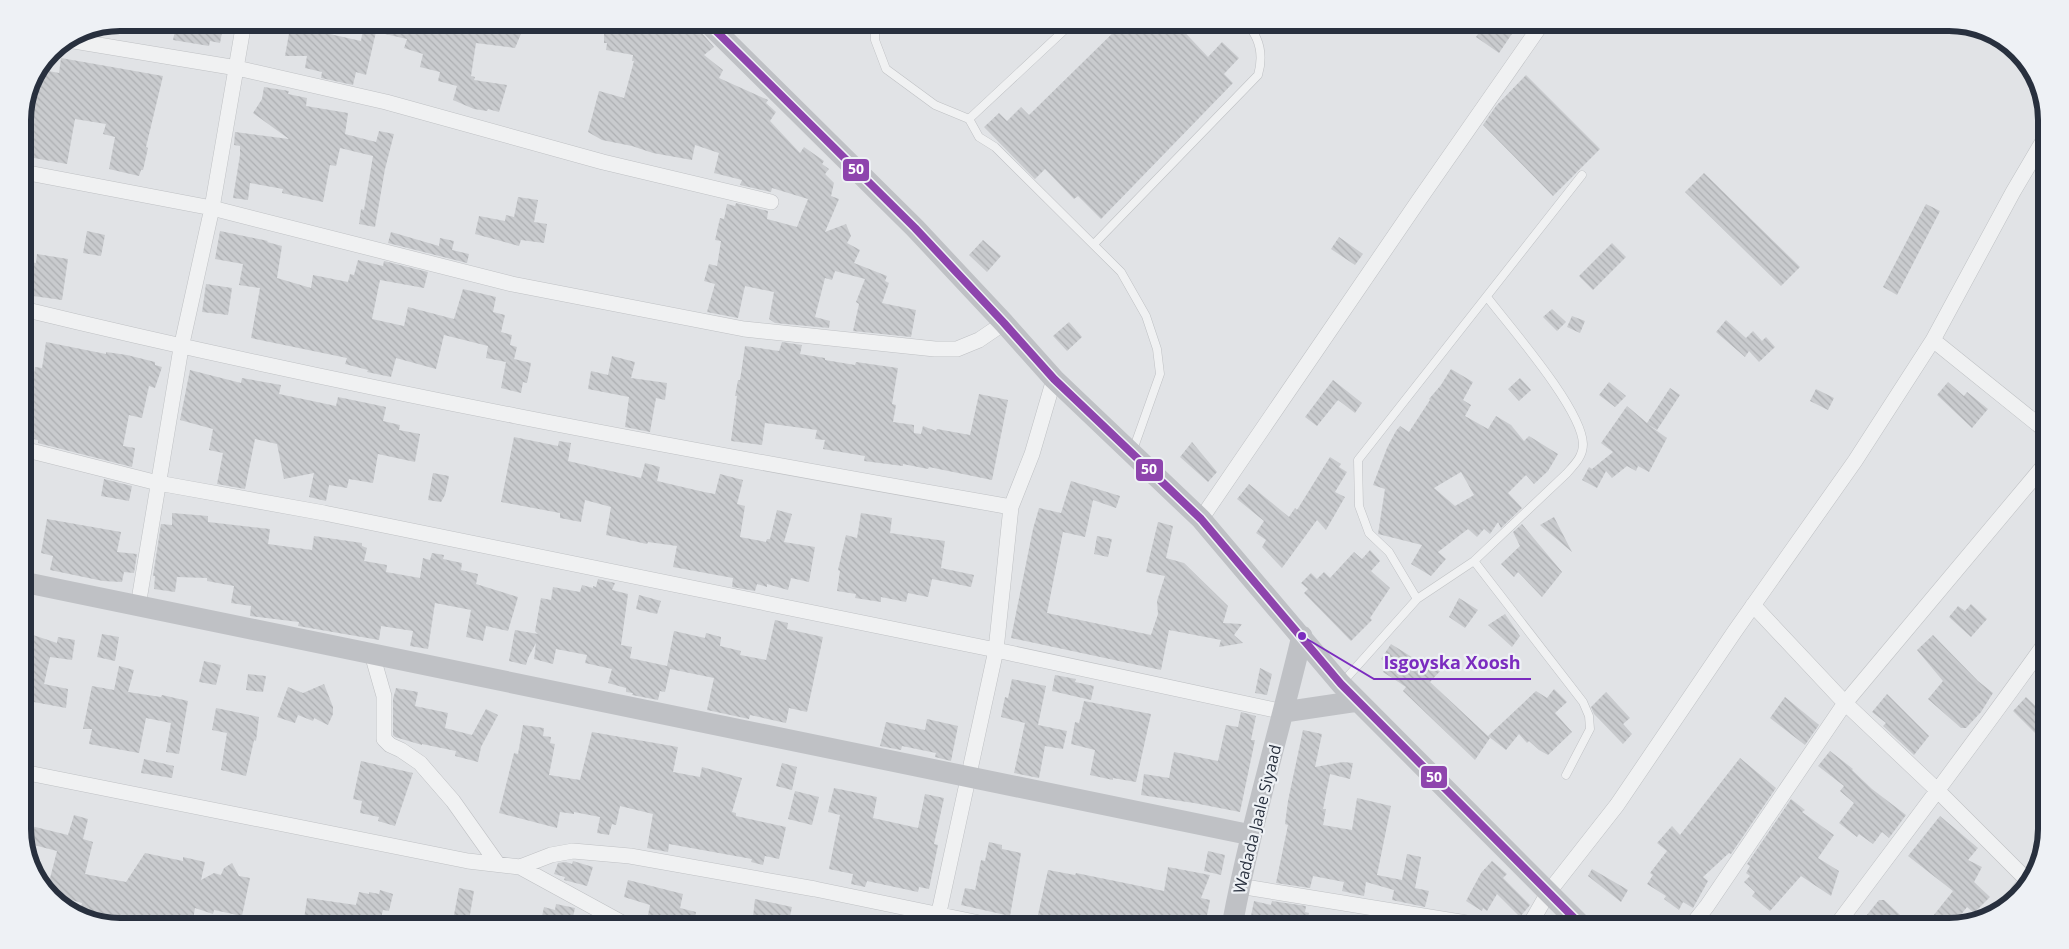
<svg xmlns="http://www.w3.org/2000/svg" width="2069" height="949" font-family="'Open Sans',sans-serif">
<defs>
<pattern id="building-back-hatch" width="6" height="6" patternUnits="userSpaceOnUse" patternTransform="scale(1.25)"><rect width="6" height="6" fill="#c9cbce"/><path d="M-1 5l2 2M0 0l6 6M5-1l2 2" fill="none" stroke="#adafb2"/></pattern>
</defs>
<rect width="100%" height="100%" fill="#e1e3e6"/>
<path fill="url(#building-back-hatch)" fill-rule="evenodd" d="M177 22H224L220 43 210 41 209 46 173 40Z
M291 22H328L325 33 361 41 363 29 358 28 359 22H407L448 32 450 22H526L515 48 476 43 471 76 475 77 474 80 507 85 499 112 488 109 487 111 474 109 453 100 457 86 438 81 440 72 420 67 423 54 404 48 407 39 376 32 366 75 356 72 353 85 321 78 322 72 305 68 307 56H285Z
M604 22H689L695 25 714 47 704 55 723 70 719 78 768 100 766 103 776 112 770 121 800 153 804 147 824 161 822 164 829 169 825 174 834 183 831 196 839 199 825 232 846 224 851 236 847 243 860 250 854 263 887 276 885 281 889 283 882 303 916 310 911 337 853 331 859 304 856 302 865 279 835 271 832 280 825 278 815 317 830 321 829 328 775 323 769 319 774 292 745 286 738 318 707 312 715 284 704 281 709 264 717 266 721 241 715 240 720 218 724 219 727 204 735 206 736 203 768 211 767 219 797 227 808 199 772 188 771 192 740 185 742 180 714 173 719 153 695 145 692 160 653 153 632 146 602 140 588 132 599 91 624 98 634 61H632L633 55 606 50 607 43H604Z
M1124 22H1175L1208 57 1222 42 1239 58 1224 74 1233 83 1101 219 1078 196 1074 199 1045 169 1035 179 984 127 999 113 1007 121 1021 107 1029 115Z
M1486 22H1520L1499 53 1476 37Z
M61 58 163 76 146 147 148 148 143 170H141L139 176 109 169 115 137 103 134 106 124 75 119 67 164 23 156V114L32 77 38 69 59 73Z
M1526 75 1600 149 1553 196 1483 125 1496 106Z
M264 87 289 91 288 94 307 98 306 106 348 113 345 134 376 142 379 131 394 134 385 169 375 227 359 224 361 209 364 210 373 156 340 148 336 166 330 165 323 202 282 193 283 189 250 183 248 200 233 198 240 155V146L234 145 235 132 289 139 253 113 262 99Z
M1704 173 1800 267 1781 286 1685 192Z
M518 197 538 200 534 222 547 224 544 243 521 240 519 246 475 234 479 216 505 221 506 215 514 217Z
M1926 204 1940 211 1897 295 1883 287Z
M87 231 105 235 101 256 83 253Z
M220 231 268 241 267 242 282 246 277 278 311 288 313 275 348 282 350 274 354 275 358 260 383 266 384 261 428 272 424 288 380 280 372 319 404 326 408 307 454 319 463 289 496 297 493 312 505 315 501 332 512 335 510 345 517 347 514 359 531 363 527 383 523 382 521 393 501 388 506 362 486 358 488 346 444 335 436 369 396 358 391 377 367 372 368 370 345 364 347 358 251 338 260 288 239 285 243 264 215 259Z
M391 232 439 246 440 238 454 241 452 250 469 254 467 263 388 243Z
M1339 237 1363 254 1355 265 1331 249Z
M983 240 1001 256 987 272 969 255Z
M1612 243 1626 257 1593 290 1579 276Z
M37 254 68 259 62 300 26 295 31 262 36 263Z
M206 284 232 288 228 315 202 312Z
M1552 309 1566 322 1557 331 1543 317Z
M1572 316 1585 321 1580 333 1567 327Z
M1726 320 1746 338 1753 331 1762 341 1766 337 1775 347 1759 362 1749 351 1745 357 1716 332Z
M1069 322 1082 337 1067 351 1053 336Z
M46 342 106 354V352L127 355 155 362V365L162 367 155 388 149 386 142 418 129 415 123 446 135 448 132 467 38 443V440L23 437V401L30 402 35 367 42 368Z
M782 342 802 345 800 354 825 358V360L855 365 856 362 898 368 892 404 896 405 893 422 914 425V433L921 434 923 426 936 431 937 429 970 435 979 394 1008 400 992 480 929 467 928 469 903 464V466L864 461 865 456 823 449 825 440 815 439 817 430 765 423 762 445 731 441 737 396H735L738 380H740L745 346 779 351Z
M612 356 635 362 631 378 667 383 665 400 656 398 650 432 625 427 629 397 588 389 591 371 608 375Z
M1451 369 1473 382 1463 400 1471 405 1465 416 1488 429 1496 416 1511 425 1524 441 1529 436 1558 454 1548 471 1534 484 1526 475 1508 493 1522 508 1501 528 1498 522 1490 534 1484 529 1477 537 1468 529 1438 552 1446 559 1431 576 1411 564 1422 545 1378 534 1385 489 1373 485 1387 448 1396 431 1400 426 1409 432 1430 400 1429 399 1441 385ZM1461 472 1474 495 1455 506 1434 488Z
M190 370 241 383 242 378 281 385 279 394 336 406 338 397 386 407 383 421 400 425 399 430 420 434 415 462 378 454 373 483 349 479 347 488 329 485 326 501 309 497 314 473 284 479 277 444 255 439 245 489 217 484 223 453 209 450 213 429 180 420Z
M1520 378 1531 390 1519 401 1508 389Z
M1333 380 1362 403 1355 413 1338 400 1317 426 1305 417Z
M1609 382 1626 396 1615 407 1599 395Z
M1948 382 1964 396 1967 392 1988 409 1972 428 1937 395Z
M1670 388 1680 395 1657 430 1647 424 1667 438 1649 472 1638 466 1636 471 1627 466 1612 478 1606 471 1597 488 1582 480 1589 467 1592 469 1613 452 1601 443 1627 406 1647 423Z
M1816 389 1834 398 1828 410 1810 401Z
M514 437 558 446 559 441 571 443 568 461 641 478 645 463 660 467 657 481 704 492 715 494 720 474 743 480 737 504 745 506 740 537 766 542 767 539H770L777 510 792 514 784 542 815 547 809 582 791 578 788 590 767 584V587L757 584 755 591 732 587 733 578 673 567 677 546 648 542 647 544 606 535 611 507 585 500 581 522 560 518V513L501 502Z
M1192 442 1217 472 1208 482 1180 457Z
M1330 457 1341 464 1339 467 1347 472 1335 492 1345 497 1326 530 1317 520 1282 568 1262 547 1266 540 1256 533 1264 521 1237 499 1249 484 1289 517 1295 508 1297 510Z
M433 473 449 476 445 495 441 502 428 500Z
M104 479 132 486 129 501 101 496Z
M1071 481 1120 496 1116 508 1093 500 1085 537 1063 532 1047 613 1151 635 1158 614 1157 601 1165 576 1146 572 1158 522 1173 526 1166 558 1184 563 1228 606 1223 623 1242 624 1234 635 1243 643 1219 647 1221 640 1169 630 1161 670 1011 638 1033 529 1039 508 1061 513Z
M172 513 208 516V522L270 529 268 544 312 550 314 536 362 543V546L367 548 364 561 387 565 386 572 420 578 423 558 430 560 432 553 444 555 443 559 462 563 461 570 478 574 476 584 518 597 508 631 486 626 483 641 466 637 471 610 435 603 428 649 410 646 413 631 381 626 379 640 298 626 299 622 250 616 251 606 231 603 234 586 207 581V578L177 577 175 592 154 589 155 576H153L161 524 172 525Z
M861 513 892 518 890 533 945 541 941 568 974 575 971 587 932 579 928 597 908 593 906 602 881 597V602L855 598 856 594 837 591 840 571 838 570 846 535 857 538Z
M1554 517 1572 552 1540 525Z
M47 519 121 532 117 552 137 554 134 573 124 572 122 582 103 581 50 570 53 556 41 553Z
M1522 524 1562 572 1542 597 1518 572 1514 577 1501 564 1520 546 1513 532Z
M1097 536 1112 539 1108 557 1094 554Z
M1370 550 1380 561 1371 571 1390 588 1370 618 1372 620 1351 641 1304 593 1308 589 1301 583 1311 573 1317 579 1324 572 1330 578 1354 552 1362 559Z
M598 579 615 583 612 590 628 594 621 645 632 647 630 658 667 666 674 631 705 638 706 633 721 637 720 646 741 651 740 655 766 660 775 620 788 623 787 629 823 637 807 712 789 708 786 723 750 715 749 719 707 710 714 678 670 669 665 692 660 691 658 700 632 695 633 693 626 692V688L608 683 612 669 585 663 587 655 556 649 553 664 534 659 536 643 528 658 526 665 509 661 515 630 538 634 535 631 541 598 551 600 553 587 580 592 582 585 593 588V586L596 587Z
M639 595 661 601 657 614 636 609Z
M1459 598 1478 610 1465 628 1449 617Z
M1971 604 1987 619 1971 637 1949 617 1958 606 1965 611Z
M1505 614 1520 636 1512 647 1488 625Z
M102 634 119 637 115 661 97 657Z
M33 635 57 643 58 637 75 640 72 660 50 657 44 684 68 689 66 708 23 700V681Z
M1933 635 1978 681 1993 693 1981 712 1966 728H1961L1928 699 1943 681 1917 650Z
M1391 644 1426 666 1431 661 1441 670 1430 682 1490 738 1475 760 1403 691 1406 687 1383 672 1388 664 1381 659Z
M204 661 221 665 216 685 199 682Z
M119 666 134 670 128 692 161 697 162 695 188 701 179 754 166 752 171 723 146 718 139 753 89 744 92 729H83L92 686 114 690Z
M1260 668 1272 674 1267 695 1255 693Z
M248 674 266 676 263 692 246 690Z
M1055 675 1076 679 1075 682 1094 686 1091 700 1052 691Z
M1012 679 1046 686 1038 725 1067 731 1063 749 1045 746 1039 778 1014 773 1025 723 1001 717 1005 697 1008 698Z
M324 684 333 707V714L328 725 314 718 313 721 298 715 295 723 277 717 288 687 303 693Z
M396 688 418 692 415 706 448 713 445 728 472 735 486 709 498 715 481 747 478 762 455 756 456 751 422 744V745L395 737 393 735V699Z
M1554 689 1567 702 1555 713 1572 732 1548 755 1539 750 1529 741 1527 743 1519 734 1506 750 1488 736 1536 691 1547 698Z
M1606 692 1630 718 1623 724 1632 734 1623 744 1594 714 1591 707Z
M1887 694 1929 736 1914 755 1883 726 1886 723 1872 712Z
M1785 697 1819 725 1805 745 1770 718Z
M2026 697 2046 716V731L2040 738 2013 711Z
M1084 701 1151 714 1136 782 1113 778V780L1090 775 1095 750 1071 744 1075 722 1079 723Z
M216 708 259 717 256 741 254 740 246 776 221 770 227 733 212 730Z
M1241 712 1256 716 1251 740H1255L1240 812 1194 803 1141 795 1144 774 1169 778 1174 752 1218 761 1226 725 1238 727Z
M927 719 958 726 951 761 935 757 936 753 902 746 901 750 880 746 886 722 925 730Z
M523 725 544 728 543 736 551 737 550 743 555 744 549 775 580 780 592 732 678 747 673 772 700 777 702 767 742 778 732 812 736 813V816L786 827 779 859 765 856 763 865 751 862 752 859 669 844 668 852 647 848 653 814 620 806 616 825 612 824 609 835 597 833 600 817 574 812V814L560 812 557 828 499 813 514 753 518 754Z
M1303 730 1322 734 1315 767 1343 762 1353 763 1350 779 1330 774 1323 809H1326L1323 825 1352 830 1357 798 1391 806 1377 875 1402 880 1407 854 1421 857 1415 888 1429 891 1425 907 1392 900 1394 890 1366 882 1364 896 1342 891 1344 882 1313 876 1310 888 1276 883 1288 825 1285 824 1288 801Z
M1830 751 1853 769 1852 770 1872 789 1906 815 1889 838 1882 832 1873 844 1859 834 1857 837 1839 823 1854 803 1840 791 1844 786 1818 766Z
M1740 758 1776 788 1731 854 1729 853 1703 877 1708 881 1693 908 1683 902 1679 910 1664 899 1666 896 1647 884 1653 875 1650 873 1667 851 1657 843 1672 826 1680 835Z
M144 759 174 766 172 778 141 773Z
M361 761 413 773 395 826 378 821 379 817 360 813 362 801 353 799Z
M782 763 797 767 792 790 776 786Z
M834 788 877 797 873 818 918 828 925 794 944 798 934 844 938 845 929 889 919 887 918 892 867 881 865 887 851 884 853 874 829 869 840 815 828 812Z
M795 791 819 797 812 825 788 819Z
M1791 799 1805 810 1802 812 1834 835 1818 858 1839 871 1831 896 1801 876 1770 911 1752 896 1755 892 1744 882 1750 876 1746 873 1750 866 1747 864Z
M74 815 88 819 83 839 93 842 85 874 126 882 145 853 183 861V857L205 862 201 880 214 873 221 875 224 868 232 863 239 876 250 878 242 916 214 910 213 914 195 908 192 926H133L115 922 113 925 82 919 79 916 82 903 54 895 47 890 57 851 26 843 31 826 68 835Z
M1940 816 1978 848 1968 860 1982 867 1974 882 1990 897 1974 913 1967 907 1952 926H1925L1953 891 1908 856Z
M989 842 1002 845V849L1021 853 1010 916 961 905 965 888 975 890 981 860 985 861Z
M1208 851 1225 855 1221 875 1204 871Z
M573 861 593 867 587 886 564 880 565 877 554 874 558 863 566 862 572 864Z
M1492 861 1507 874 1503 878 1530 905 1520 917 1497 894 1487 911 1483 908 1482 911 1466 901 1481 873Z
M1168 867 1210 875 1201 898 1210 900 1205 926H1112L1113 921 1083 915 1082 922 1073 920 1072 923 1051 918 1050 922 1037 919 1048 870 1075 875 1076 873 1164 891Z
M1592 869 1628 890 1621 902 1588 876Z
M628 880 683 894 680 908 696 912 693 926H670L647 920 650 905 624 897Z
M459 888 474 891 468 926H452Z
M380 890 393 894 389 911 383 910 379 926H303L307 898 356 905 359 892 369 894V892L379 894Z
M755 899 792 907 788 926H752Z
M1879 900H1884L1912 926H1877L1866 916Z
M1254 901 1271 905 1272 901 1306 906 1305 912 1309 913 1306 926H1249Z
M556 904 575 908 571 926H540L544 907 555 910Z"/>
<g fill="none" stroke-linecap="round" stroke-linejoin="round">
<defs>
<path id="lane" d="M875 22V40L886 69 935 105 969 119 979 137 995 147 1121 272 1146 316 1157 349 1160 374 1133 450
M969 119 1073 22
M1094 244 1258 75C1264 54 1260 37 1245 22
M1474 561 1583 702 1589 716 1590 729 1566 775
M1417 599 1389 552 1369 533 1359 506 1358 460 1582 175
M1342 683 1417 599 1474 561 1566 474C1574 465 1583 457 1583 444 1582 409 1510 327 1487 297"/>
<path id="street" d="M68 40 237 68 386 102 603 162 771 202
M23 172 212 208 512 284 744 329 935 349H957L979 340 1004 323
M23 309C349 388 680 449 1011 507
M1933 340 2046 431
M23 449 158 483 324 513 996 650 1284 712
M1201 519 1419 200 1543 22
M1753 605 1845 703 1937 790 2028 881
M138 606 181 348 212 208 244 22
M372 654 384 696V739L390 745 401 750 420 763 453 801 497 863
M23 772 468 861 520 867 551 855 573 851 630 856 815 889 994 926
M520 867 628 926
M1239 886 1485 926
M2018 892 2040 862
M936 926 996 650 1011 507 1032 454 1054 379
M1529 926 1548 893 1617 805 1735 631 1855 461 1933 340 2013 192 2046 136
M1691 926 1707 906 1845 703 2046 463
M1836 926C1906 832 1978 738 2046 642"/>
</defs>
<use href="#lane" stroke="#bfc1c4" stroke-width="9"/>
<use href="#street" stroke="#bfc1c4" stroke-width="16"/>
<use href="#lane" stroke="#f0f1f2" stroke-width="8"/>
<use href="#street" stroke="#f0f1f2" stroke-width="15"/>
<path stroke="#bfc1c5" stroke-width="21" d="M707 22 915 228 1004 323 1054 379 1201 519 1341 684 1582 926
M23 582 1251 835
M1284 712 1358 701
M1232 926C1250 828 1279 733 1302 636"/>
<defs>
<path id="bus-1" d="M707 22 915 228 1004 323 1054 379 1201 519 1341 684 1582 926"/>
</defs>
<use href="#bus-1" stroke="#eef1f5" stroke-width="11"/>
<use href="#bus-1" stroke="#8e44ad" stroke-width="8"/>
</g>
<g text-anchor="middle" stroke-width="4.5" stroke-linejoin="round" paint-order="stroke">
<g font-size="16" fill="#28303e" stroke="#eef1f5">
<text transform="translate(1257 819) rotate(-76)" y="6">Wadada Jaale Siyaad</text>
</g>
</g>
<path d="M0 0H2069V949H0ZM120 31H1949A89 89 0 0 1 2038 120V829A89 89 0 0 1 1949 918H120A89 89 0 0 1 31 829V120A89 89 0 0 1 120 31Z" fill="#eef1f5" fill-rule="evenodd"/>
<path fill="none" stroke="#28303e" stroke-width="6" d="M120 31H1949A89 89 0 0 1 2038 120V829A89 89 0 0 1 1949 918H120A89 89 0 0 1 31 829V120A89 89 0 0 1 120 31Z"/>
<path fill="none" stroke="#7b2cbf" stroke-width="2" d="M1302 636L1374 679H1531"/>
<circle fill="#7b2cbf" stroke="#eef1f5" stroke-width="2" cx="1302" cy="636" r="5"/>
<g font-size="18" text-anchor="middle" font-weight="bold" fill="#7b2cbf" stroke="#eef1f5" stroke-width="4.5" stroke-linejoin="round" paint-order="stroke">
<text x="1452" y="669">Isgoyska Xoosh</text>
</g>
<g stroke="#eef1f5" stroke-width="2">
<rect x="842" y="158" width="28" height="24" rx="5" fill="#8e44ad"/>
<rect x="1135" y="458" width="29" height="24" rx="5" fill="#8e44ad"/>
<rect x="1420" y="765" width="28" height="24" rx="5" fill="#8e44ad"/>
</g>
<g font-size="14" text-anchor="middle" font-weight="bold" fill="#fff">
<text x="856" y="174">50</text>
<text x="1149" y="474">50</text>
<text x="1434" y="782">50</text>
</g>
</svg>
